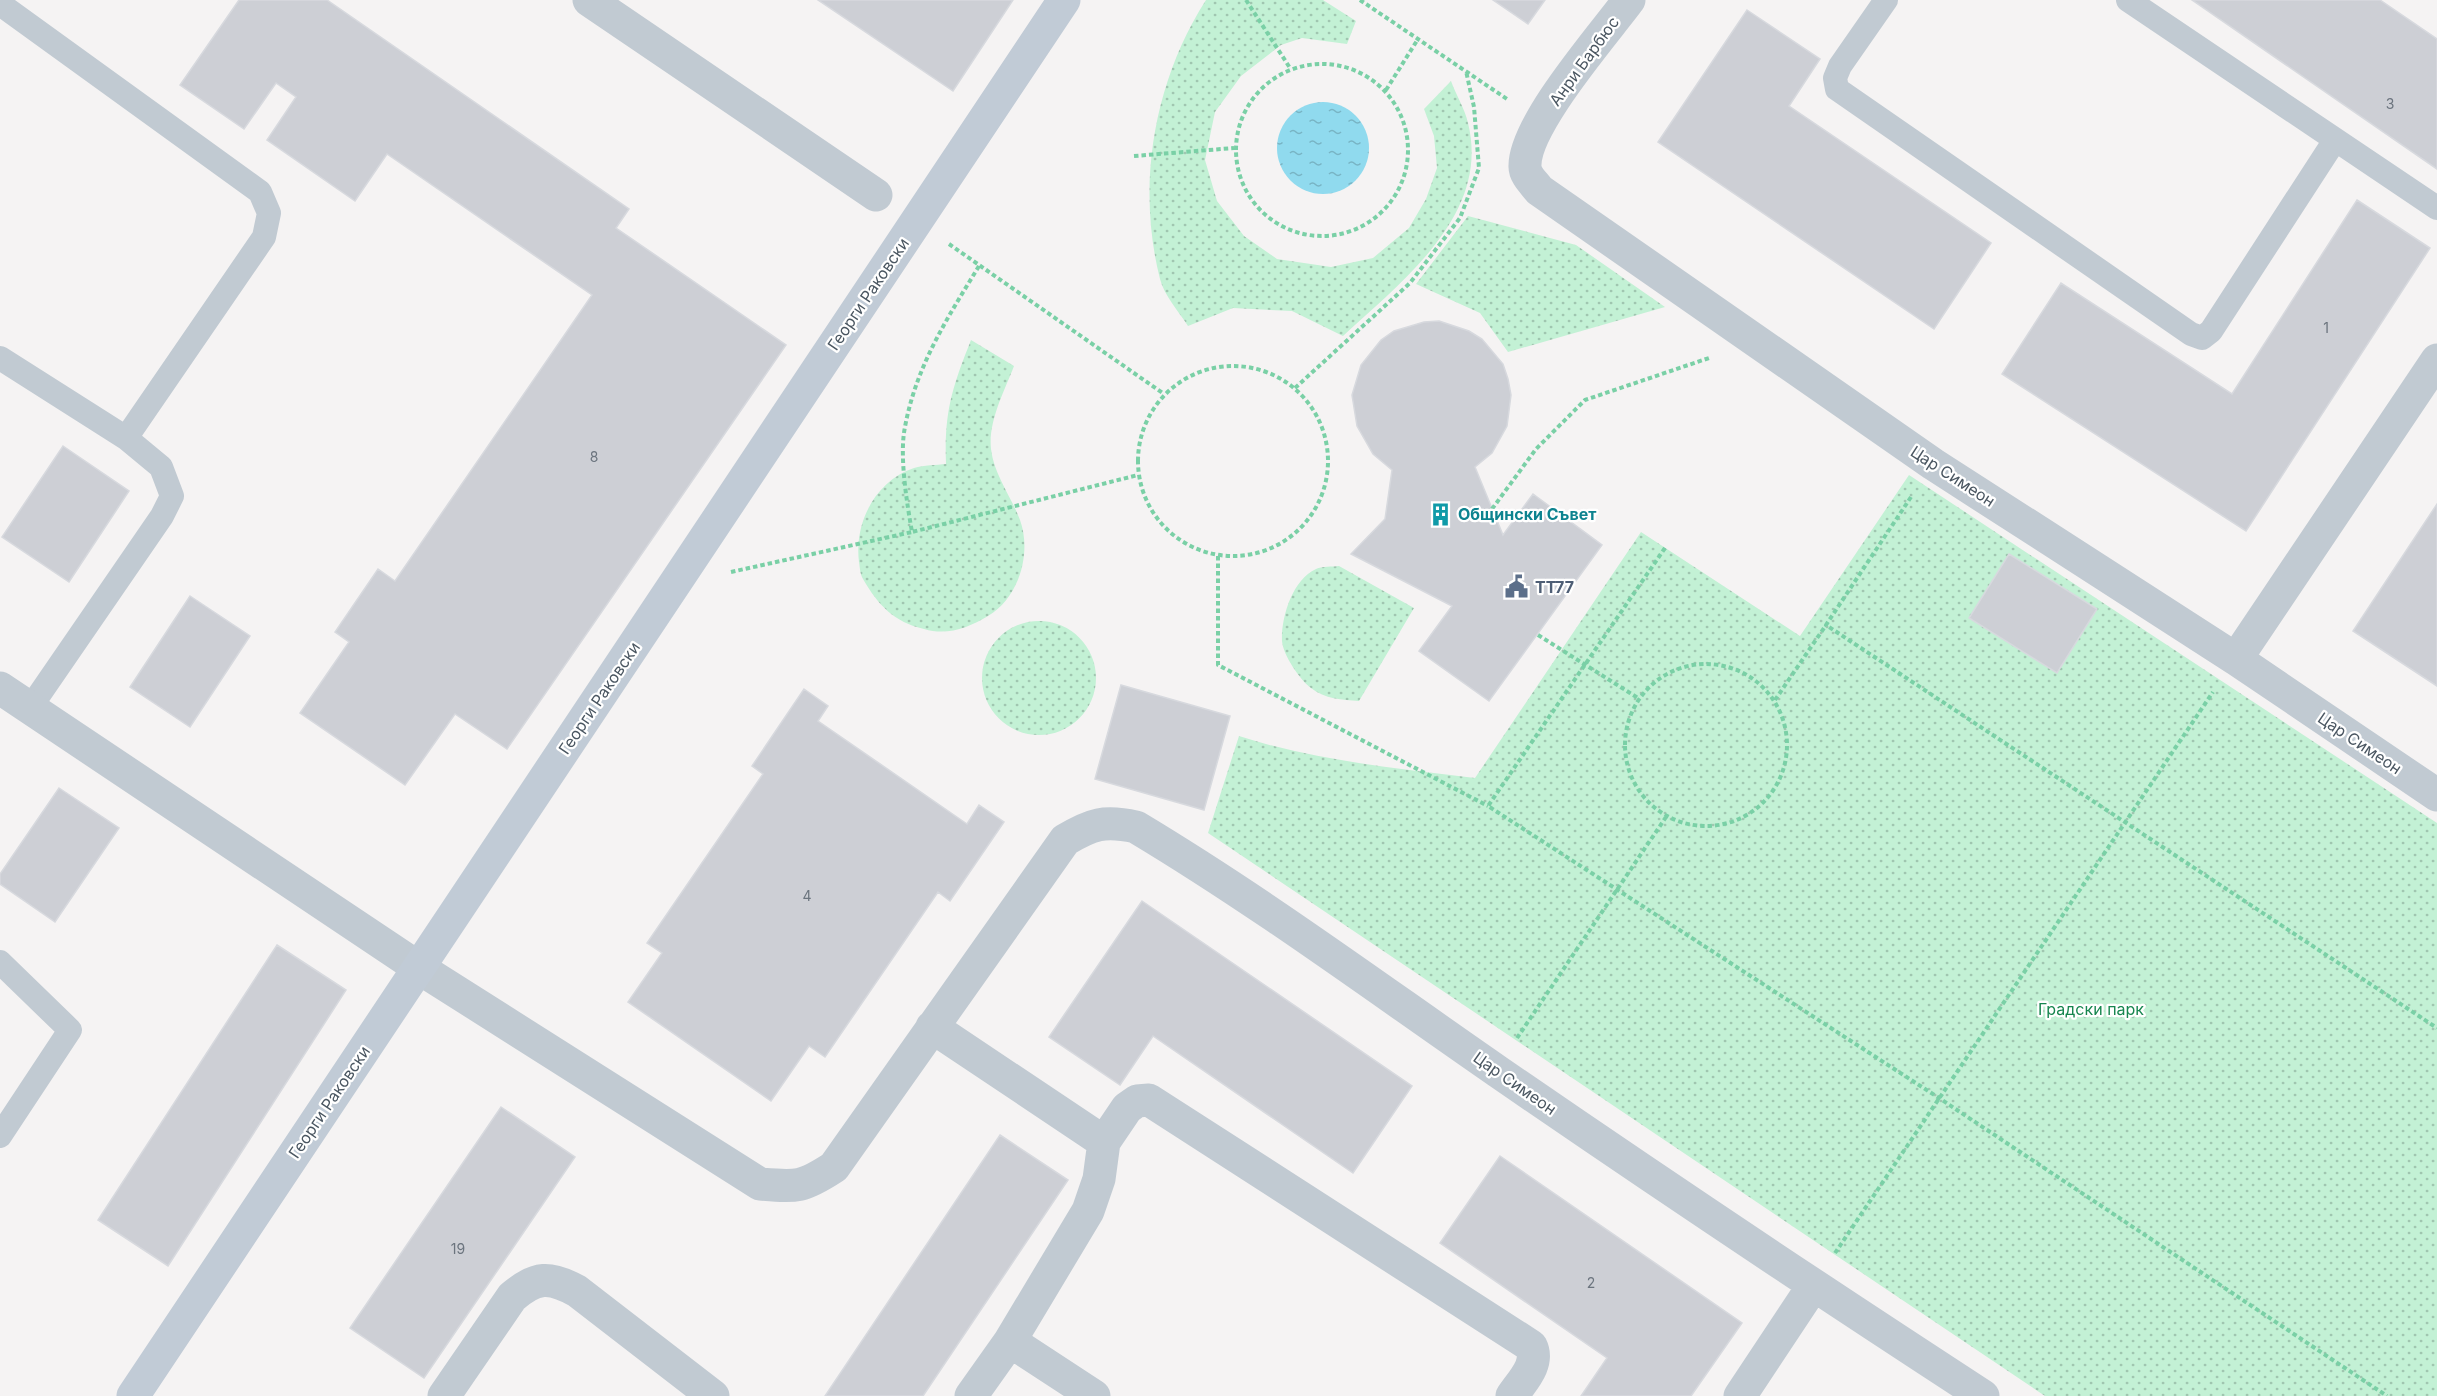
<svg xmlns="http://www.w3.org/2000/svg" width="2437" height="1396" font-family="Inter,sans-serif">
<defs>
<pattern id="grass-dots" width="8" height="8" patternUnits="userSpaceOnUse" patternTransform="scale(1.5)"><rect width="8" height="8" fill="#c3f1d5"/><path d="M2 2h.1M6 6h.1" fill="none" stroke="#a0c6b0" stroke-width="1.8" stroke-linecap="round"/></pattern>
<pattern id="water-ripples" width="26" height="14" patternUnits="userSpaceOnUse" patternTransform="scale(1.5)"><rect width="26" height="14" fill="#90daee"/><path d="M2 4q2-2 4 0t4 0M15 11q2-2 4 0t4 0" fill="none" stroke="#78b4c4"/></pattern>
</defs>
<rect width="100%" height="100%" fill="#f5f3f3"/>
<path fill="url(#grass-dots)" d="M1206 0H1323L1356 21 1347 44 1302 38 1281 45 1241 76 1215 112 1205 160 1217 201 1244 236 1277 259 1331 267 1373 258 1409 228 1426 199 1437 168 1434 136 1424 109 1451 81C1456 95 1465 109 1468 123 1491 215 1401 282 1343 336L1292 311 1233 308 1188 326C1179 312 1164 295 1160 279 1136 185 1154 81 1206 0Z
M1468 216 1576 245 1665 307 1508 352 1480 313 1416 284Z
M971 340 1014 366C1005 390 988 421 991 449 994 475 1011 496 1020 520 1032 553 1019 598 988 616 968 628 947 636 924 629 894 622 878 605 863 579 860 574 860 568 859 562 854 523 875 481 914 468 924 465 936 465 946 464 944 412 952 388 971 340Z
M1909 475 2437 823V1396H2045L1208 833 1239 736C1316 761 1395 768 1475 778L1641 532 1800 636Z
M1339 566 1414 608 1359 701C1342 700 1325 699 1311 688 1300 680 1283 655 1282 641 1281 618 1292 580 1316 569 1322 566 1332 567 1339 566Z
M982 678a57 57 0 1 1 114 0a57 57 0 1 1-114 0Z"/>
<path fill="url(#water-ripples)" d="M1277 148a46 46 0 1 1 92 0a46 46 0 1 1-92 0Z"/>
<path fill="#cdcfd5" stroke="#d7d9de" stroke-width="1.5" d="M239 0H327L629 209 616 228 786 345 507 749 455 714 405 785 300 713 349 642 335 632 378 569 395 581 592 295 387 154 355 201 267 140 296 97 276 83 244 129 180 85Z
M818 0H1013L953 91Z
M1493 0H1545L1528 24Z
M2192 0H2380L2437 39V169Z
M1747 10 1820 59 1789 106 1991 243 1934 329 1658 142Z
M2357 200 2430 248 2246 531 2002 374 2061 283 2232 394Z
M1439 321 1469 331 1482 339 1503 364 1508 379 1511 395 1507 426 1492 453 1475 467 1503 535 1533 494 1602 545 1489 701 1419 651 1452 606 1351 554 1385 519 1392 470 1373 454 1357 426 1352 395 1361 365 1381 340 1394 331 1424 322Z
M63 446 129 491 69 582 2 537Z
M2437 504V686L2353 631Z
M2009 554 2097 609 2057 673 1969 618Z
M190 596 250 636 190 727 130 687Z
M1121 685 1230 716 1204 810 1095 779Z
M804 689 828 706 818 721 967 824 979 805 1004 822 950 901 938 892 825 1057 809 1046 771 1101 628 1002 662 953 647 943 763 774 752 766Z
M59 788 119 828 55 922 0 884V874Z
M1142 901 1412 1086 1353 1173 1153 1036 1120 1085 1049 1037Z
M277 945 346 990 168 1266 98 1220Z
M501 1107 575 1157 424 1378 350 1328Z
M1000 1135 1068 1180 923 1396H825Z
M1500 1156 1742 1323 1691 1396H1581L1607 1358 1440 1243Z"/>
<g fill="none" stroke-linecap="round" stroke-linejoin="round">
<path stroke="#7ad0a6" stroke-width="4" stroke-dasharray="4.5 3" stroke-linecap="butt" d="M1246 0 1290 68
M1360 0 1507 99
M1236 150a86 86 0 1 1 172 0a86 86 0 1 1-172 0Z
M1386 90 1418 39
M1134 156 1234 148
M949 244 1164 394
M979 266C948 317 916 366 905 427 899 455 907 504 912 532L1138 475
M1138 461a95 95 0 1 1 190 0a95 95 0 1 1-190 0Z
M1295 388 1410 283 1460 218 1479 168 1474 107 1466 71
M1911 497 1826 625 2437 1028
M1492 509 1536 449 1585 400 1709 358
M1665 548 1488 806 1939 1098 2387 1396
M1218 556V665L1488 806
M731 572 912 532
M1538 635 1638 698
M1625 745a81 81 0 1 1 162 0a81 81 0 1 1-162 0Z
M1775 700 1826 625
M1517 1038 1666 817
M1835 1253 2213 692"/>
<path stroke="#c1cad2" stroke-width="24" d="M1886 0 1840 66 1835 78 1837 89 2191 334 2202 338 2211 331 2335 140
M2128 0 2437 208
M0 4 260 192 269 213 264 237 126 438 161 467 172 496 162 516 30 708
M0 358 126 438
M0 962 70 1030 0 1136"/>
<path stroke="#c1cad2" stroke-width="33" d="M589 0 876 195
M1629 0C1603 35 1523 126 1525 167 1525 175 1534 183 1539 190L1933 464 2236 659 2437 795
M2236 659 2437 360
M0 688 419 968 760 1184C797 1187 802 1188 834 1167L1065 840C1092 824 1104 820 1136 827 1261 902 1377 988 1497 1071 1658 1182 1820 1290 1983 1396
M932 1027 1104 1142
M1010 1341 1094 1396
M444 1396 512 1297C536 1276 550 1276 577 1291L713 1396
M971 1396 1010 1341 1088 1211 1099 1179 1104 1142 1127 1108 1137 1101 1149 1100 1531 1346C1540 1364 1522 1381 1512 1396
M1740 1396 1813 1286"/>
<path stroke="#c1cbd6" stroke-width="33" d="M133 1396 1064 0"/>
</g>
<defs>
<symbol id="building-bare" viewBox="-9 -9 18 18"><path d="M-4-6H4V6H1V3H-1V6H-4ZM-2.5-4.3h1.7v1.8h-1.7ZM.8-4.3h1.7v1.8H.8ZM-2.5-1h1.7V.8h-1.7ZM.8-1h1.7V.8H.8Z" fill="#0f9aa8" stroke="#fff" stroke-width="2.5" paint-order="stroke"/></symbol>
<symbol id="civic-bare" viewBox="-9 -9 18 18"><path d="M-.6-6.5H3V-4.5H.6V-3L4-1V1h2V6H-6V1h2V-1L-.6-3ZM-1.2 2.5V6h2.4V2.5Z" fill="#5c6f8a" stroke="#fff" stroke-width="2.5" paint-order="stroke"/></symbol>
</defs>
<g fill-rule="evenodd">
<use href="#building-bare" x="1424" y="498" width="33" height="33"/>
<use href="#civic-bare" x="1500" y="570" width="33" height="33"/>
</g>
<g text-anchor="middle" stroke-width="4.5" stroke-linejoin="round" paint-order="stroke">
<g font-size="14" fill="#6b747e">
<text x="2390" y="109">3</text>
<text x="2326" y="333">1</text>
<text x="594" y="462">8</text>
<text x="807" y="901">4</text>
<text x="458" y="1254">19</text>
<text x="1591" y="1288">2</text>
</g>
<g font-size="16" fill="#4a5661" stroke="#fff">
<text transform="translate(1584 61) rotate(-54)" y="6">Анри Барбюс</text>
<text transform="translate(868 294) rotate(-56)" y="6">Георги Раковски</text>
<text transform="translate(1953 476) rotate(33)" y="6">Цар Симеон</text>
<text transform="translate(599 698) rotate(-56)" y="6">Георги Раковски</text>
<text transform="translate(2360 743) rotate(34)" y="6">Цар Симеон</text>
<text transform="translate(1515 1083) rotate(35)" y="6">Цар Симеон</text>
<text transform="translate(329 1102) rotate(-56)" y="6">Георги Раковски</text>
</g>
<g font-size="16" font-weight="bold" fill="#0d838f" stroke="#fff" text-anchor="start">
<text x="1458" y="520">Общински Съвет</text>
</g>
<g font-size="16" font-weight="bold" fill="#4e5e75" stroke="#fff" text-anchor="start">
<text x="1535" y="593">TT77</text>
</g>
<g font-size="16" fill="#17864f" stroke="#fff">
<text x="2091" y="1015">Градски парк</text>
</g>
</g>
</svg>
